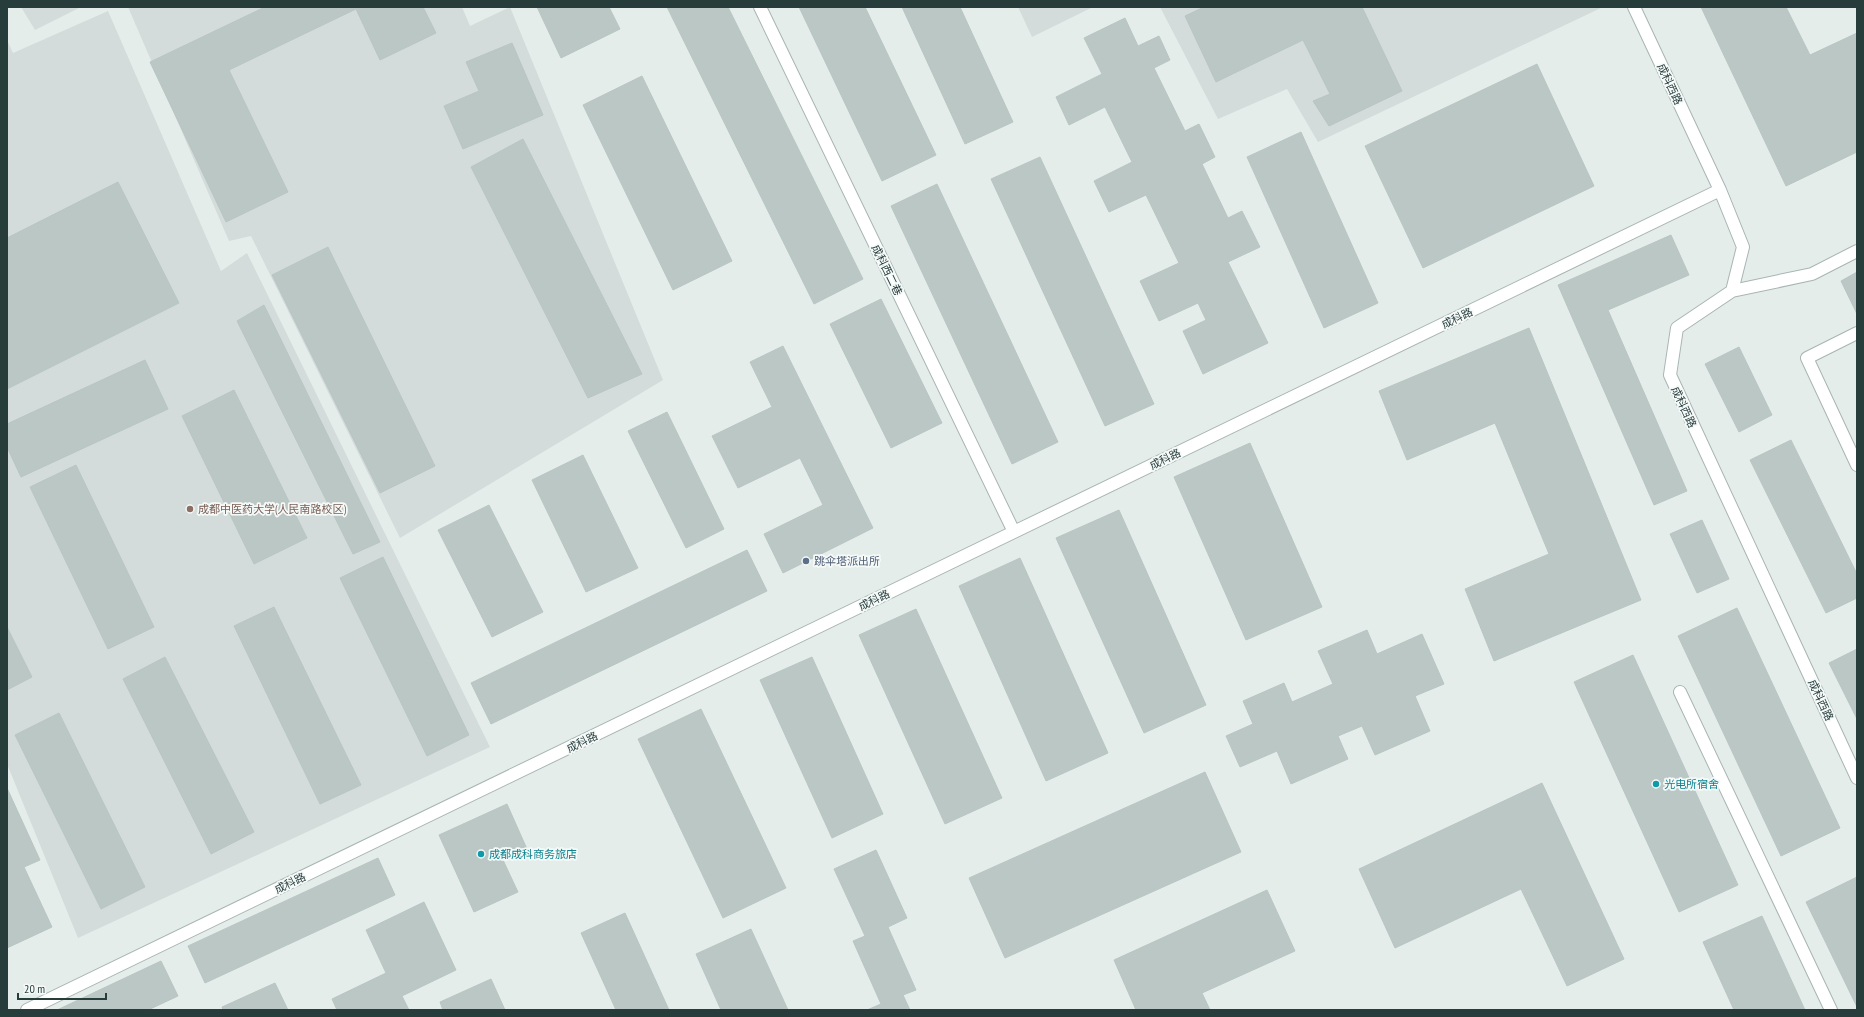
<svg xmlns="http://www.w3.org/2000/svg" width="1864" height="1017" font-family="'PT Sans Narrow','Noto Sans SC',sans-serif">
<rect width="100%" height="100%" fill="#e5edeb"/>
<path fill="#d3dcda" d="M21 7H81L35 30Z
M128 7H462L470 26 510 7 663 380 400 538 251 236 229 241Z
M1018 7H1093L1032 37Z
M1160 7H1603L1318 142 1287 89 1218 119Z
M108 11 221 271 247 253 490 747 78 938 7 764V40L13 53Z"/>
<path fill="#bbc7c5" stroke="#b8c6c3" d="M265 7H423L436 33 380 60 356 9 229 70 288 192 226 222 150 62Z
M537 7H609L620 29 561 58Z
M667 7H728L863 279 814 304Z
M799 7H865L936 155 882 181Z
M902 7H960L1013 122 965 144Z
M1204 7H1362L1402 91 1329 126 1313 101 1330 94 1303 40 1216 82 1185 16Z
M1701 7H1786L1810 55 1857 33V152L1786 186Z
M1125 18 1138 46 1159 36 1170 60 1154 68 1185 131 1199 124 1215 157 1202 164 1228 218 1242 211 1260 247 1228 262 1268 343 1203 374 1183 331 1206 320 1198 303 1159 321 1140 281 1179 263 1146 195 1109 212 1094 181 1132 162 1105 107 1069 125 1056 97 1102 74 1084 38Z
M512 43 543 115 463 149 444 106 479 91 466 62Z
M1537 64 1594 186 1423 268 1365 146Z
M642 76 732 261 673 290 583 105Z
M1301 132 1378 303 1324 328 1247 157Z
M523 139 642 374 588 398 471 167Z
M1040 157 1154 404 1105 426 991 179Z
M118 182 179 303 7 389V238Z
M937 184 1058 442 1012 464 891 206Z
M1671 235 1689 275 1608 310 1687 491 1654 505 1558 285Z
M328 247 435 466 380 493 272 275Z
M1857 272V314L1841 281Z
M881 299 942 423 891 448 830 324Z
M264 305 380 542 353 554 237 321Z
M1529 328 1641 600 1494 661 1465 589 1549 554 1495 423 1407 460 1379 391Z
M783 346 873 528 783 573 764 534 823 505 800 458 738 488 712 436 772 407 750 362Z
M1739 347 1772 415 1739 432 1705 364Z
M145 360 168 409 21 477 7 447V424Z
M234 390 307 538 254 564 182 416Z
M667 412 724 529 686 548 628 431Z
M1791 440 1857 574V598L1826 613 1750 460Z
M1250 443 1322 607 1246 640 1174 477Z
M583 455 638 568 586 592 532 480Z
M76 465 154 627 108 649 30 487Z
M489 505 543 612 492 637 438 530Z
M1119 510 1206 705 1144 733 1056 538Z
M1702 520 1729 579 1697 593 1670 534Z
M747 550 767 591 491 724 471 683Z
M383 557 469 735 427 756 340 578Z
M1020 558 1108 753 1046 781 959 586Z
M274 607 361 785 320 804 234 626Z
M1737 608 1840 828 1781 856 1678 636Z
M916 609 1002 798 945 824 859 635Z
M7 627 32 677 7 690Z
M1367 630 1377 654 1422 634 1444 684 1415 696 1430 731 1375 755 1362 726 1338 736 1348 759 1291 784 1277 751 1240 767 1226 736 1253 724 1243 701 1284 683 1292 702 1333 684 1318 651Z
M1857 649V719L1829 663Z
M1633 655 1738 885 1679 912 1574 682Z
M165 657 254 832 211 854 123 679Z
M812 657 883 814 832 838 760 680Z
M701 709 786 888 723 918 638 739Z
M59 713 145 887 101 909 15 735Z
M1205 772 1241 852 1005 958 969 878Z
M1542 783 1624 959 1567 986 1521 889 1395 948 1359 869Z
M7 788 40 860 24 867 52 927 7 948Z
M507 804 527 849 503 860 518 892 474 912 439 835Z
M876 850 907 918 888 927 916 990 903 995 910 1010H867L881 1004 853 941 865 936 834 869Z
M378 858 395 895 205 983 188 946Z
M1857 877V1007L1806 902Z
M1267 890 1295 951 1202 993 1210 1010H1136L1114 960Z
M424 902 456 970 402 996 409 1010H337L332 999 386 973 366 930Z
M625 913 669 1010H616L581 933Z
M1762 916 1805 1010H1734L1703 942Z
M751 929 788 1010H721L696 954Z
M161 961 178 996 148 1010H57Z
M491 979 505 1010H443L440 1002Z
M275 983 288 1010H223L222 1007Z"/>
<g fill="none" stroke-linecap="round" stroke-linejoin="round">
<defs>
<path id="street" d="M760 7 1014 532
M1634 7 1720 190 1743 247 1732 291 1677 328 1670 375 1857 778
M1732 291 1812 274 1857 251
M1857 333 1807 358 1857 465
M1680 692 1831 1010
M27 1010 1720 190"/>
</defs>
<use href="#street" stroke="#a8b5b3" stroke-width="14"/>
<use href="#street" stroke="#fff" stroke-width="12"/>
</g>
<circle fill="#8d6e63" stroke="#f5f9f8" stroke-width="1.5" cx="190" cy="509" r="4"/>
<circle fill="#5c6f8a" stroke="#f5f9f8" stroke-width="1.5" cx="806" cy="561" r="4"/>
<g fill="#0f9aa8" stroke="#f5f9f8" stroke-width="1.5">
<circle cx="1656" cy="784" r="4"/>
<circle cx="481" cy="854" r="4"/>
</g>
<g text-anchor="middle" stroke-width="3.5" stroke-linejoin="round" paint-order="stroke">
<g font-size="11" fill="#263d3c" stroke="#f5f9f8">
<text transform="translate(1670 84) rotate(65)" y="4">成科西路</text>
<text transform="translate(887 270) rotate(64)" y="4">成科西二巷</text>
<text transform="translate(1457 318) rotate(-26)" y="4">成科路</text>
<text transform="translate(1684 407) rotate(65)" y="4">成科西路</text>
<text transform="translate(1165 459) rotate(-26)" y="4">成科路</text>
<text transform="translate(874 600) rotate(-26)" y="4">成科路</text>
<text transform="translate(1821 700) rotate(65)" y="4">成科西路</text>
<text transform="translate(582 742) rotate(-26)" y="4">成科路</text>
<text transform="translate(290 883) rotate(-26)" y="4">成科路</text>
</g>
<g font-size="11" fill="#785e54" stroke="#f5f9f8" text-anchor="start">
<text x="198" y="513">成都中医药大学(人民南路校区)</text>
</g>
<g font-size="11" fill="#4e5e75" stroke="#f5f9f8" text-anchor="start">
<text x="814" y="565">跳伞塔派出所</text>
</g>
<g font-size="11" fill="#0d838f" stroke="#f5f9f8" text-anchor="start">
<text x="1664" y="788">光电所宿舍</text>
<text x="489" y="858">成都成科商务旅店</text>
</g>
</g>
<rect width="1864" height="1017" fill="none" stroke="#263d3c" stroke-width="16"/>
<path d="M18 993v6h88v-6" fill="none" stroke="#263d3c" stroke-width="2"/>
<text x="24" y="993" font-size="12" fill="#263d3c" stroke="#f5f9f8" stroke-width="3" paint-order="stroke">20 m</text>
</svg>
